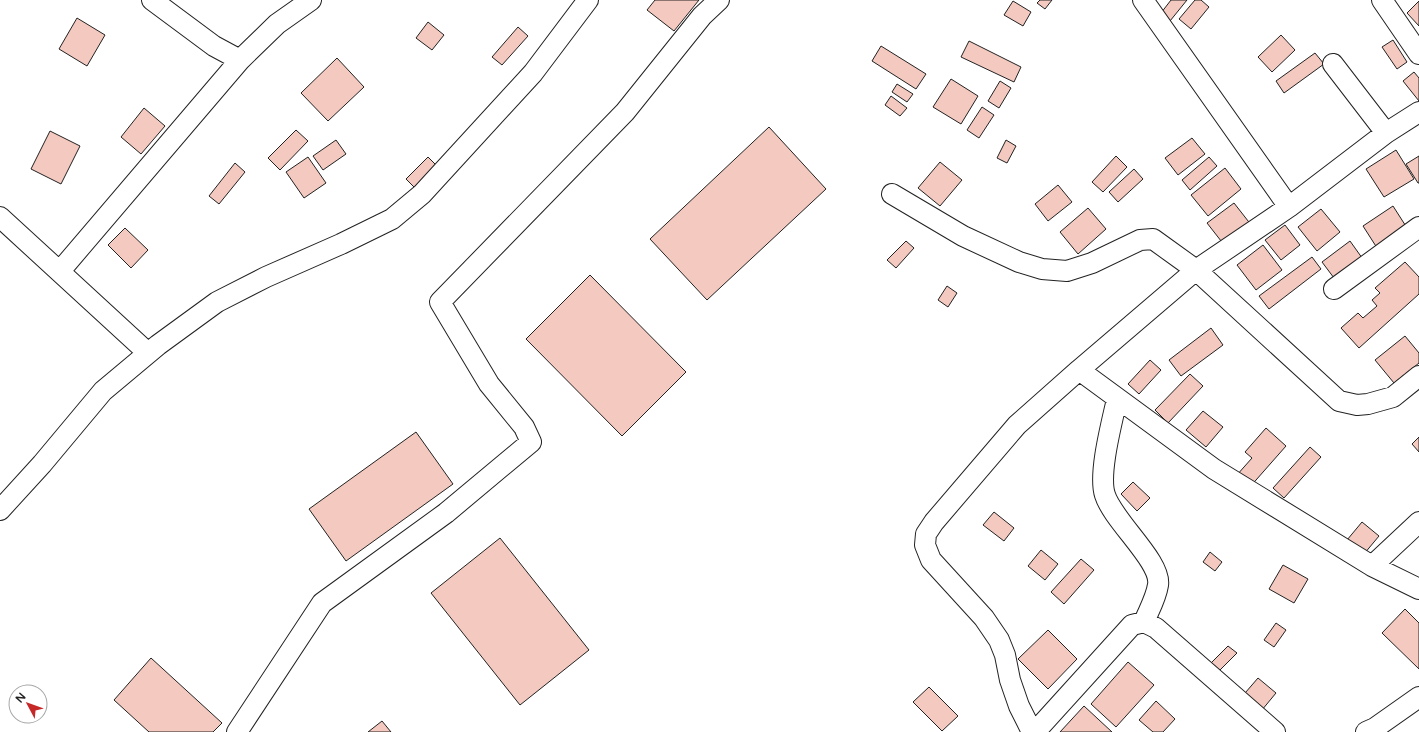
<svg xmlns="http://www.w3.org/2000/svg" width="1419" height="732" font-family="'Varela Round',sans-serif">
<rect width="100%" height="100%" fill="#fff"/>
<path fill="#f3c9c0" stroke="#222" d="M655 0H699L674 31 647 10Z
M1040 0H1052L1045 9 1037 3Z
M1171 0H1187L1170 21 1161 13Z
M1195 0H1201L1209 7 1191 29 1179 19Z
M1013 1 1031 12 1023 26 1004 15Z
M1419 1V26L1407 13Z
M77 18 105 35 87 66 59 49Z
M428 22 444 35 432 50 416 38Z
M518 27 528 36 502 65 492 57Z
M1281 35 1295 50 1272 72 1258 57Z
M1393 40 1407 62 1397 69 1382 47Z
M969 41 1021 67 1014 82 961 57Z
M881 46 926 74 916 89 872 61Z
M1315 53 1324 64 1284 93 1276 81Z
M337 58 364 87 328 121 301 93Z
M1414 72 1419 78V101L1403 81Z
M951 79 978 96 961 124 933 107Z
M1000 81 1011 88 999 108 988 101Z
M897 84 913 94 907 102 892 92Z
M891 96 907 108 900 116 885 105Z
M982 107 994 115 979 138 967 130Z
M144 108 165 126 141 154 121 137Z
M769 127 826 189 707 300 650 239Z
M296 130 308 141 280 170 268 158Z
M50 131 80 146 61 184 31 169Z
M1192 138 1205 154 1178 175 1165 158Z
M336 140 346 154 323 170 313 156Z
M1006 140 1016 146 1007 163 997 158Z
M1396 150 1414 179 1384 197 1366 169Z
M1116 156 1127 167 1103 192 1092 182Z
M1419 156V183H1418L1406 164Z
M308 157 326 183 304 198 286 172Z
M428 157 439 168 417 190 406 179Z
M1209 157 1217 166 1190 190 1182 180Z
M940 162 962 180 940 206 918 188Z
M235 163 245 172 219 204 209 196Z
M1225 168 1241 189 1208 216 1191 195Z
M1134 169 1143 179 1118 202 1109 192Z
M1058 185 1072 202 1048 221 1035 204Z
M1234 203 1252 226 1225 246 1207 223Z
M1393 206 1409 231 1379 251 1363 226Z
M1088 208 1106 229 1078 254 1060 232Z
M1321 209 1340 232 1317 251 1298 227Z
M1285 225 1300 245 1281 260 1265 240Z
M125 228 148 250 131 268 108 245Z
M906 241 914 248 896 268 887 260Z
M1350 241 1365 262 1337 282 1322 262Z
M1263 245 1282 270 1256 290 1237 265Z
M1312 257 1321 269 1269 309 1259 296Z
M1405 262 1419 277V294L1359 348 1341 328 1358 313 1363 318 1377 306 1372 300 1380 293 1375 288Z
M590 275 686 372 622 436 526 339Z
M947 286 957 293 948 307 938 300Z
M1211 328 1223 345 1181 376 1169 360Z
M1405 336 1419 353V363L1394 383 1375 360Z
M1150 360 1161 370 1139 394 1128 384Z
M1190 374 1203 386 1168 423 1155 410Z
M1203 411 1223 427 1206 447 1186 430Z
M1266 428 1286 446 1249 488 1236 476 1252 458 1245 452Z
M416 432 453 484 346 561 309 509Z
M1419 437V452L1412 444Z
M1310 447 1321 457 1284 498 1273 488Z
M1133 482 1150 498 1137 511 1121 494Z
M994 512 1014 528 1004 541 983 525Z
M1362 522 1379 536 1359 560 1342 546Z
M500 538 589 650 520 705 431 593Z
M1041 550 1058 564 1045 580 1028 566Z
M1210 552 1222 562 1215 571 1203 562Z
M1081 559 1094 570 1064 604 1051 592Z
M1283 565 1308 579 1294 603 1269 589Z
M1405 609 1419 623V669L1382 633Z
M1276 623 1286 630 1274 647 1264 640Z
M1048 630 1077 659 1048 689 1018 659Z
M1228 646 1237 653 1214 676 1206 668Z
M151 658 222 723 213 732H149L114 700Z
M1128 662 1154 685 1116 727 1091 704Z
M1258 678 1276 693 1257 716 1239 700Z
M929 687 958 716 942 731 913 702Z
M1156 701 1175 719 1163 732H1153L1139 720Z
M1084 706 1112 732H1060Z
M382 721 391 732H368Z"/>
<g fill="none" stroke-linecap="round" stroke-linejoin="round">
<defs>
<path id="minor" d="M152 0 214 46 240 60
M1382 0 1419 54
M1386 133 1419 112
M892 194 963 236 1019 262 1042 269 1067 271 1092 263 1140 240 1153 239 1196 270 1289 207 1143 0
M1289 207 1386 133 1333 64
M0 217 148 353
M60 271 240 60 277 24 311 0
M1334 289 1419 227
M1419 376 1393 397 1368 404 1357 405 1339 401 1196 270 1079 370 1214 469 1372 566 1419 589
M1117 399C1112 422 1098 474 1105 495 1113 521 1162 562 1158 585 1156 598 1149 610 1144 622
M0 510 42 464 103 391 158 345 217 302 266 277 341 244 392 219 422 194 533 73 588 0
M1372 566 1419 522
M237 732 322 603 446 513 531 442 524 427 489 384 440 302 625 112 702 16 719 0
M1032 732 1019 706 1010 680 1005 655 999 640 984 618 931 560 925 545 926 534 934 522 1017 425 1079 370
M1035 732 1132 625 1144 622 1156 628 1275 732
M1366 732 1375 728 1419 697"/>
</defs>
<use href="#minor" stroke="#222" stroke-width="22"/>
<use href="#minor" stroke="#fff" stroke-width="20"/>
</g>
<g transform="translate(28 704) rotate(311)"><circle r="19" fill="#ffffff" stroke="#a7a7a7"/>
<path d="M0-3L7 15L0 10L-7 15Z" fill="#c62828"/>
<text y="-6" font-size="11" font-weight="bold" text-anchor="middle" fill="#222222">N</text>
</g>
</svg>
